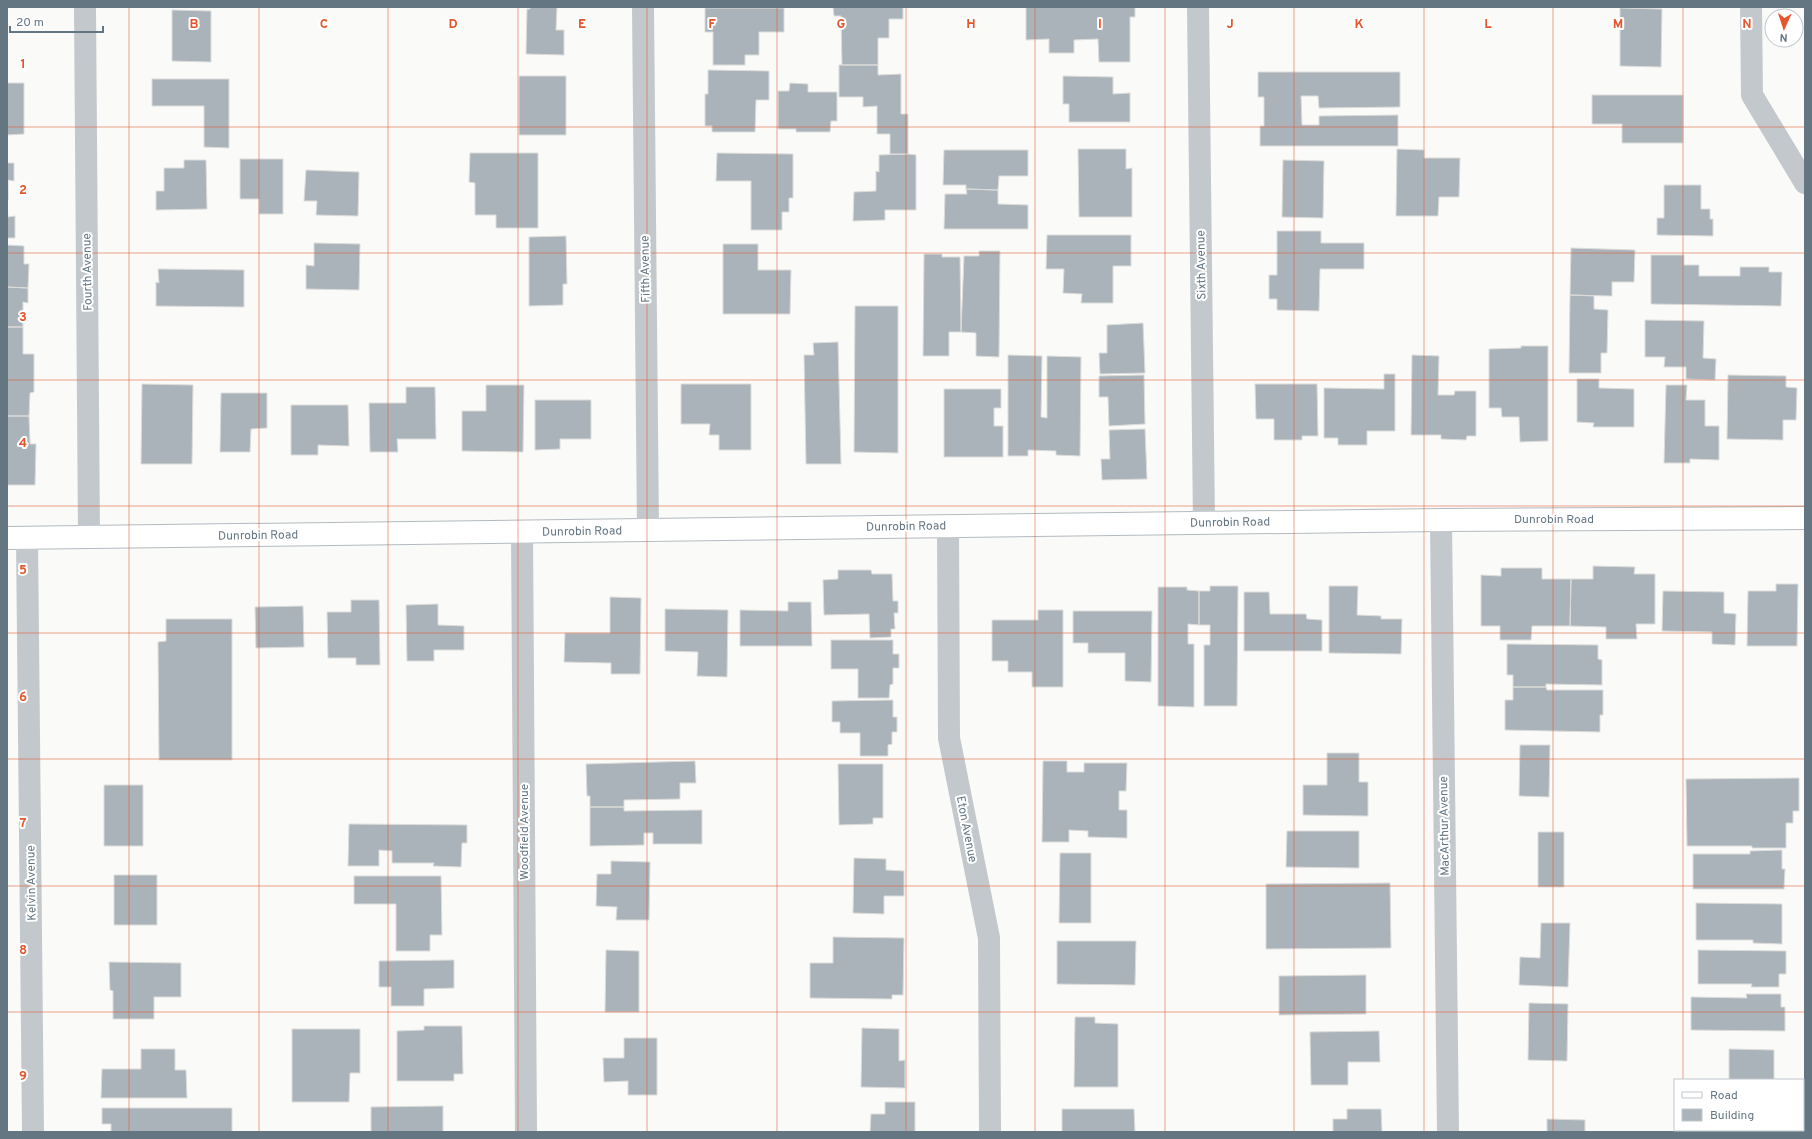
<svg xmlns="http://www.w3.org/2000/svg" width="1812" height="1139" font-family="Overpass,sans-serif">
<rect width="100%" height="100%" fill="#fafaf8"/>
<path fill="#aab3b9" stroke="#dcdcda" d="M530 7H557L556 30H564V55L526 54 527 9H530Z
M833 7H903V19H889V38H878V65H842L841 16H834Z
M1026 7H1135V17H1130V62H1099L1098 39 1074 40V53H1049V39L1026 40Z
M705 8H784V32H759V55H745V65H713V32H705Z
M1620 8 1662 9 1661 67 1620 66Z
M172 10 211 11V62L172 61Z
M839 65H878V75L901 74V114H908V154H890V134H877V106L863 107V97H839Z
M708 70 769 71V100H756L755 132H712V126H705V94H708Z
M1258 72H1400V107L1319 108 1318 96H1301L1302 125H1319V116L1398 115V146H1260V126H1264V97H1258Z
M519 76H566V135H519Z
M1063 76 1113 77V94L1130 93V122H1069V104H1063Z
M152 79H229V148L204 147V106H152Z
M7 83H24V134L7 135Z
M790 83 808 84V92H837V121H831L830 132H796V129H778V91H789Z
M1592 95H1683V143H1622V124H1592Z
M1078 149H1126V169L1132 168V217H1079Z
M1397 149 1424 150V158H1460L1459 197H1439L1438 216H1396Z
M944 150H1028V176H999L998 190 966 189V185H943Z
M470 153H538V228H496V215H475V183L469 182Z
M717 153 793 154V198H789V212H782V230H751V181H716Z
M908 154 916 155V210H885V220L853 221 854 192 876 191V171L879 172V155Z
M240 159H283V214H259V199H240Z
M184 160H206L207 209 156 210V191H164V168H184Z
M1283 160 1324 161 1323 218 1282 217Z
M7 163H14V181L8 180V200Z
M306 170 359 172 358 216 316 215 317 201H304Z
M1664 185H1701V209H1710V219H1713V236L1657 235V218H1664Z
M966 189 998 190V204L1028 205V229H944L945 194H967Z
M7 200 8 217 15 216V238H7Z
M1277 231H1321V243H1364V269H1320L1319 311 1277 310V299H1269V275H1277Z
M1047 235H1131V266H1113V303H1081L1082 294 1063 293 1064 269H1046Z
M566 236 567 284H563V305L529 306V237Z
M314 243 360 244 359 290 306 289V265L314 266Z
M723 244H758V270H791L790 314H723Z
M7 245 24 246V264H29L28 288 7 287Z
M1571 248 1635 250 1634 282H1612V296L1570 295Z
M979 251H1000L999 357 976 356V333L961 332 964 256H979Z
M924 254H942V257H960L961 332H949V356H923Z
M1651 255H1684V265H1699V276H1740V267H1769V272H1782L1781 306 1651 304Z
M158 269 244 270V307L156 306V282L159 283Z
M7 287 28 288V303L23 302V327H7Z
M1570 295 1594 296V309L1608 310 1607 353H1601V373H1569Z
M855 306H898V453L854 452Z
M1645 320 1704 321 1703 358 1716 359 1715 380 1686 379V367H1664L1665 357H1645Z
M1143 323 1145 373 1100 374 1099 353H1107V325Z
M7 327H23V354H34V392L30 393 29 416H7Z
M838 342 841 464H806L804 355H814L813 343Z
M1521 346H1548V441L1520 442 1519 417H1502L1501 408H1489V349L1521 348Z
M1008 355 1042 356 1041 417 1047 418V356L1081 357 1080 456 1056 455V451L1028 450V456H1008Z
M1412 355 1439 356 1438 395H1454L1455 391H1476V436H1467L1466 440 1441 439V435H1411Z
M1384 374H1395V431H1367V445H1338V438H1324V388L1384 389Z
M1144 375 1145 424 1109 426 1108 397H1099V376Z
M1728 375 1786 376V387L1797 388 1796 420H1783V440L1727 439Z
M1577 379H1599V388L1634 389V427H1593L1594 423 1577 422Z
M142 384 193 385 192 464H141Z
M681 384H751V450H719V435H709L710 424H681Z
M1255 384H1317L1318 436H1302V440H1274V419H1256Z
M486 385H524L523 452 462 451V411H486Z
M1666 385H1687L1686 400H1705V426H1719V460L1690 459V463H1664Z
M406 387H435L436 439H397L398 452H370L369 403H406Z
M944 389H1001V408H994V426H1003V457H944Z
M221 393H267V428L251 429 250 452H220Z
M535 400H591V439H560V449L535 450Z
M291 405H348L349 446 318 445V455H291Z
M7 416H29L30 444H36L35 485H7Z
M1145 429 1147 479 1102 480 1101 459H1110L1109 430Z
M1593 566 1635 567 1634 574H1655V624H1636L1637 639H1606V627L1570 626 1571 579H1593Z
M1501 568H1542V579H1571L1570 626H1532L1531 640H1500V626H1481V575L1501 576Z
M838 570H871L872 574H892L893 601H898V613H894L895 629H891V637L870 638 869 614 824 615 823 580 838 579Z
M1776 584H1798L1797 646H1747L1748 591H1776Z
M1210 586H1238L1237 706H1204V645H1210V625H1199V591H1210Z
M1329 586H1358L1357 615 1381 616V619H1402L1401 654 1329 653Z
M1158 587H1187V590L1199 591V625L1188 624V644H1194V707L1158 706Z
M1663 591 1724 592V613L1736 614 1735 645 1712 644V632L1662 631Z
M1244 592H1269L1270 614H1306L1307 619 1322 620V651H1244Z
M610 597 641 598 640 674H611V663L564 662 565 633H610Z
M351 600H379L380 665H356V658H328L327 612H351Z
M788 602H811L812 646H740V610L788 611Z
M438 604V625L464 626V650H434V661H407L406 605Z
M303 606 304 647 256 648 255 607Z
M665 609 728 610 727 677 697 676 698 652 665 651Z
M1038 610H1063V687H1032V672H1008V661H992V620H1038Z
M1073 611H1152L1151 682 1125 681V653H1088V643H1073Z
M166 619H232V760H159L158 642 166 641Z
M831 640H893V654H899V668H893V684L890 685 889 698H858V669H831Z
M1507 644 1598 645V659L1602 660V685L1546 684V687H1513V675H1507Z
M1513 687H1546L1547 690H1603V715H1600V732L1505 730V700H1513Z
M893 700V717H897V732H892V744L888 745V756H860V733H840V722H832V701Z
M1520 745H1550L1549 797 1519 796Z
M1327 753H1359V782H1368V816L1303 815V785H1327Z
M695 761 696 783H680V799L624 800V807H590V796H587L586 764Z
M1043 761H1067V772H1084V763H1127L1126 791H1119V810H1127V838L1088 837V831L1069 830V842H1042Z
M838 764H883V818H873V824L839 825Z
M1799 778V811H1793V823H1786V848H1752V846H1687L1686 779Z
M104 785H143V846H104Z
M590 807H624V811L702 810V844H653V833H644V845L590 846Z
M349 824 467 825V843H462L461 867 433 866 434 863H392V851L379 850V866H348Z
M1287 831H1359V868L1286 867Z
M1538 832H1564V887H1538Z
M1782 850V869H1785L1784 889H1693V854H1750V851Z
M1060 853H1091V923H1059Z
M854 858 886 859V870L904 871V896H884V914L853 913Z
M611 861 650 862 649 920H616L617 907 596 906 597 874H611Z
M114 875H157V925H114Z
M354 876H441L442 935H430V951H396V904H354Z
M1390 883 1391 948 1266 949V884Z
M1696 903 1782 904V944L1753 943V940H1696Z
M1541 923H1570L1568 987 1519 985 1520 957 1540 958Z
M833 937 904 938 903 995H892V999L810 998V963H833Z
M1057 941H1136L1135 985 1057 984Z
M606 950 639 951V1012H605Z
M1698 950 1786 951V974H1779V987H1751L1752 984H1698Z
M454 960V988L424 989V1006H391V987H379V961Z
M109 962 181 963V997H154V1019H113V991L110 990Z
M1366 975V1014L1279 1015V976Z
M1746 994H1781V1007H1785V1031L1691 1030V997L1747 998Z
M1529 1003 1568 1004 1567 1061 1528 1060Z
M1075 1017H1095V1023L1118 1024V1087H1074Z
M424 1026H462L463 1074H454V1081H397V1031L424 1030Z
M862 1028 899 1029V1061L905 1060V1088L861 1087Z
M292 1029H360V1073H350L349 1102H292Z
M1379 1031 1380 1062H1348V1085H1311L1310 1032Z
M624 1038H657V1095H628V1081L604 1082 603 1058H624Z
M141 1049H175V1070H186L187 1098H101L102 1069H141Z
M1729 1049 1774 1050V1080H1729Z
M885 1102H915V1132H870L871 1114H885Z
M443 1106V1132H371V1107Z
M102 1108H232V1132H111V1124H102Z
M1062 1109H1134L1135 1132H1062Z
M1347 1109H1381L1382 1132H1333V1119H1347Z
M1547 1119 1585 1120V1132H1547Z"/>
<g fill="none" stroke-linecap="round" stroke-linejoin="round">
<defs>
<path id="secondary" d="M7 538 1441 520 1805 518"/>
</defs>
<use href="#secondary" stroke="#b3babf" stroke-width="24"/>
<path stroke="#c3c8cc" stroke-width="22" d="M85 7 89 537
M643 7 648 530
M1198 7 1204 523
M1751 7 1752 95 1805 183
M1441 520 1448 1132
M948 526 949 738 989 938 990 1132
M522 532 526 1132
M27 538 33 1132"/>
<use href="#secondary" stroke="#fff" stroke-width="22"/>
</g>
<path fill="none" stroke="#e4572e" stroke-width="1" stroke-opacity="0.55" d="M129 7V1132M259 7V1132M388 7V1132M518 7V1132M647 7V1132M777 7V1132M906 7V1132M1035 7V1132M1165 7V1132M1294 7V1132M1424 7V1132M1553 7V1132M1683 7V1080M7 127H1805M7 253H1805M7 380H1805M7 506H1805M7 633H1805M7 759H1805M7 886H1805M7 1012H1805M1683 1130V1132"/>
<g text-anchor="middle" stroke-width="4" stroke-linejoin="round" paint-order="stroke">
<g font-size="12" fill="#657683" stroke="#fff">
<text transform="translate(1201 265) rotate(-91)" y="4">Sixth Avenue</text>
<text transform="translate(645 269) rotate(-91)" y="4">Fifth Avenue</text>
<text transform="translate(87 272) rotate(-91)" y="4">Fourth Avenue</text>
<text x="1554" y="523">Dunrobin Road</text>
<text transform="translate(1230 522) rotate(-1)" y="4">Dunrobin Road</text>
<text transform="translate(906 526) rotate(-1)" y="4">Dunrobin Road</text>
<text transform="translate(582 531) rotate(-1)" y="4">Dunrobin Road</text>
<text transform="translate(258 535) rotate(-1)" y="4">Dunrobin Road</text>
<text transform="translate(1444 826) rotate(-91)" y="4">MacArthur Avenue</text>
<text transform="translate(967 829) rotate(79)" y="4">Eton Avenue</text>
<text transform="translate(524 832) rotate(-90)" y="4">Woodfield Avenue</text>
<text transform="translate(31 883) rotate(-91)" y="4">Kelvin Avenue</text>
</g>
</g>
<g font-size="13" text-anchor="middle" font-weight="bold" fill="#e4572e" stroke="#fff" stroke-width="4" stroke-linejoin="round" paint-order="stroke">
<text x="194" y="28">B</text>
<text x="324" y="28">C</text>
<text x="453" y="28">D</text>
<text x="582" y="28">E</text>
<text x="712" y="28">F</text>
<text x="841" y="28">G</text>
<text x="971" y="28">H</text>
<text x="1100" y="28">I</text>
<text x="1230" y="28">J</text>
<text x="1359" y="28">K</text>
<text x="1488" y="28">L</text>
<text x="1618" y="28">M</text>
<text x="1747" y="28">N</text>
<text x="23" y="68">1</text>
<text x="23" y="194">2</text>
<text x="23" y="321">3</text>
<text x="23" y="447">4</text>
<text x="23" y="574">5</text>
<text x="23" y="701">6</text>
<text x="23" y="827">7</text>
<text x="23" y="954">8</text>
<text x="23" y="1080">9</text>
</g>
<rect width="1812" height="1139" fill="none" stroke="#657683" stroke-width="16"/>
<rect x="1674" y="1079" width="130" height="52" fill="#ffffff" stroke="#c1c8cd"/>
<rect x="1682" y="1092" width="20" height="6" fill="#ffffff" stroke="#c1c8cd"/>
<text x="1710" y="1099" font-size="12" fill="#657683">Road</text>
<rect x="1682" y="1109" width="20" height="12" fill="#aab3b9" stroke="#c1c8cd"/>
<text x="1710" y="1119" font-size="12" fill="#657683">Building</text>
<g transform="translate(1784 28) rotate(183)"><circle r="19" fill="#ffffff" stroke="#c1c8cd"/>
<path d="M0-3L7 15L0 10L-7 15Z" fill="#e4572e"/>
<text y="-6" font-size="11" font-weight="bold" text-anchor="middle" fill="#657683">N</text>
</g>
<path d="M10 26v6h93v-6" fill="none" stroke="#657683" stroke-width="2"/>
<text x="16" y="26" font-size="12" fill="#657683" stroke="#ffffff" stroke-width="3" paint-order="stroke">20 m</text>
</svg>
